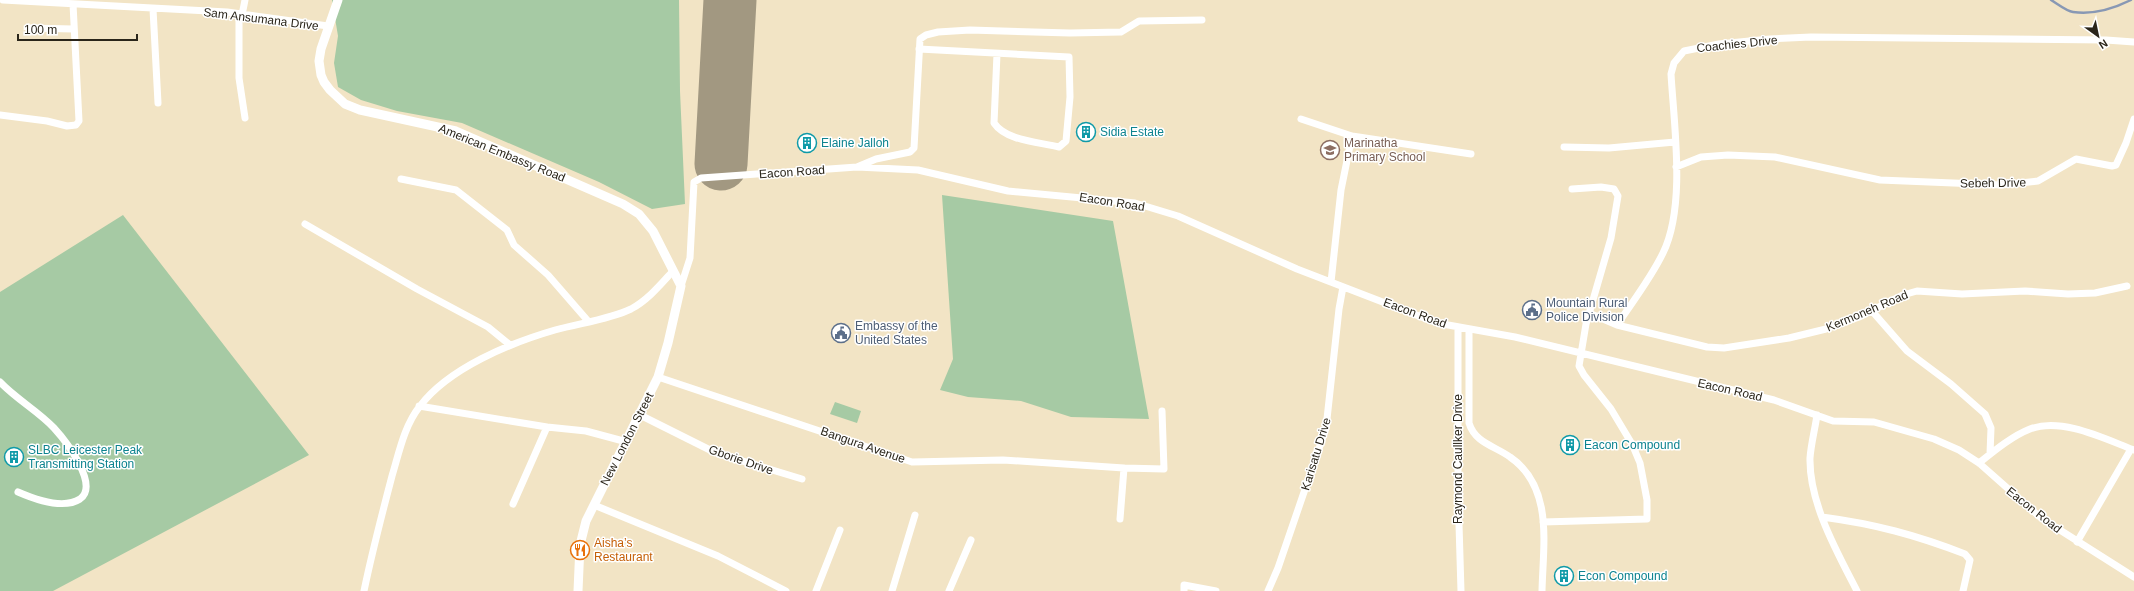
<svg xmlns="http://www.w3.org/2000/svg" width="2134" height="591" font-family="Arial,sans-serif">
<rect width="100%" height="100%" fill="#f2e4c5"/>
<path fill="#a6caa4" d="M332 0H679L680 91 685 204 652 209 599 182 462 123 397 111 361 100 338 87 334 63 338 36Z
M942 195 1113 221 1149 419 1071 417 1021 401 968 397 940 390 953 359Z
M123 215 309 455 53 591H0V292Z
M835 402 861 411 857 423 830 414Z"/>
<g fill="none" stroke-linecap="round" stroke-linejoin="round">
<path stroke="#8898b4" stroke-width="2.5" d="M2051 0C2058 4 2066 11 2073 12 2094 15 2113 9 2131 0"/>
<path stroke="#a29881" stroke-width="53" d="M721 164 730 0"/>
<path stroke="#fff" stroke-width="7" d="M3 0 227 12 328 26
M153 9 158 103
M239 14V78L245 118
M242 15 245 0
M29 28 73 29
M919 49 1069 57 1070 97 1066 141 1059 147C1039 142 1006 141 994 123L997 54
M0 115 47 121 67 126 76 125 79 121 73 4
M1301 119 1352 136 1471 154
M1564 147 1609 148 1675 142
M857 167 876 159 910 152 914 148 920 39 926 35 938 32 970 30 1070 33 1121 32 1139 21 1202 20
M1676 167 1701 157 1728 155 1775 157 1880 180 2002 185 2038 181 2076 159 2112 166 2116 165 2126 143 2134 119
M401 179 456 190 507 230 514 245 548 275 588 321
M305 224 417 289 488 327 510 345
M1331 282 1341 190 1352 136
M681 286 690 258 694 182 701 178 857 167 918 170 1008 191 1135 203 1178 216 1297 269 1437 323 1515 337 1774 400 1833 421 1874 422 1934 439 1959 450 1979 463 2041 518 2134 577
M1872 311 1907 351 1951 384 1985 414 1991 428 1990 454
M1589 313 1617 325 1707 347 1724 348 1789 338 1826 329 1859 317 1903 295 1917 291 1962 294 2025 291 2068 294 2095 293 2127 286
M1617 325C1633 301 1651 278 1663 253 1686 206 1674 126 1671 74L1674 63 1684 51 1719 44 1770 39 1811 37 2106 40 2134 42
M1458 328V490L1461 591
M1469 329V423C1475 443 1495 446 1510 457 1554 487 1543 545 1542 591
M658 377 912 462 1003 460 1124 468 1164 469 1162 411
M0 382C16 399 38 411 54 428 65 440 100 485 80 499 63 510 34 499 18 492
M419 406 547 427
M640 415 716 453 802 479
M1817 415C1815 429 1811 444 1810 458 1809 503 1837 552 1857 591
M1979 463C1994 451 2012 436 2030 429 2062 417 2105 439 2134 450
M513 504 547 427 586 431 627 442
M594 505 718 556 786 591
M1822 517C1875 524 1916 535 1965 554L1970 560 1963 591
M1120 519 1124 468
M1543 522 1647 519V500L1640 463 1632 444 1611 409 1584 375 1579 366 1586 324 1611 238 1618 196 1614 189 1601 187 1572 189
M2077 542 2131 449
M364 591C372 552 382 514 392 476 399 453 404 426 420 406 449 368 510 343 555 330 579 323 608 320 631 309 648 300 661 284 673 271
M816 591 840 530
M892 591 915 515
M949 591 971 540
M1184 591V585L1216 591
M1268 591 1278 568 1326 428 1339 309 1343 287"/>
<path stroke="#fff" stroke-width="9" d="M338 0 321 49 319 61 321 75 324 82 330 90 345 104 360 110 456 131 623 204 639 214 653 231 681 286 668 343 658 377 586 521 580 545 578 591"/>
</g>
<defs>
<symbol id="building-ring" viewBox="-11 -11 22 22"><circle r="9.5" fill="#fff" stroke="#0f9aa8" stroke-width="1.5"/><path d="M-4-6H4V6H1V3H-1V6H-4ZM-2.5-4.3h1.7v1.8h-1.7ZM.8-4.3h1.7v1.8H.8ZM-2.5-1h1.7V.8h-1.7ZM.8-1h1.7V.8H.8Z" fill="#0f9aa8"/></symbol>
<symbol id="school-ring" viewBox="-11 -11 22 22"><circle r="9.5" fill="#fff" stroke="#8d6e63" stroke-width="1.5"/><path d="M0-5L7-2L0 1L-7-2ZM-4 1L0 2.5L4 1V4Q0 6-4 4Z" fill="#8d6e63"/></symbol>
<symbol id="civic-ring" viewBox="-11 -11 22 22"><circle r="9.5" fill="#fff" stroke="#5c6f8a" stroke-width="1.5"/><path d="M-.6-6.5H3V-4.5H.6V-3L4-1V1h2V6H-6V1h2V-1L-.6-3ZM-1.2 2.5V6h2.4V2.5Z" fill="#5c6f8a"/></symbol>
<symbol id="restaurant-ring" viewBox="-11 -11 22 22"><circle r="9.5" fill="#fff" stroke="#e8710a" stroke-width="1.5"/><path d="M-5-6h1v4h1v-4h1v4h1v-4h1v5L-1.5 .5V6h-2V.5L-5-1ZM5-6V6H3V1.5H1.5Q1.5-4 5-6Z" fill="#e8710a"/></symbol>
</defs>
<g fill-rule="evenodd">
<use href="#building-ring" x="1075" y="121" width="22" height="22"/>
<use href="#building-ring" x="796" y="132" width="22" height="22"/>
<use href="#school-ring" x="1319" y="139" width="22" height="22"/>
<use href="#civic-ring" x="1521" y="299" width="22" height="22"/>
<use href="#civic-ring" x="830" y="322" width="22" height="22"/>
<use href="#building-ring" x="1559" y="434" width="22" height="22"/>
<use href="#building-ring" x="3" y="446" width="22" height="22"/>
<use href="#restaurant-ring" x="569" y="539" width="22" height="22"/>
<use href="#building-ring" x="1553" y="565" width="22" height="22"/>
</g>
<g text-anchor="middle" stroke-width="3" stroke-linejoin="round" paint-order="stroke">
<g font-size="12" fill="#2a251a" stroke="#fff">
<text transform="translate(261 19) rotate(7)" y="4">Sam Ansumana Drive</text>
<text transform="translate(1737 44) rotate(-6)" y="4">Coachies Drive</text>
<text transform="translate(502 153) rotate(22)" y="4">American Embassy Road</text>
<text transform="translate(792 172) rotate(-4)" y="4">Eacon Road</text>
<text transform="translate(1993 183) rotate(-1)" y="4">Sebeh Drive</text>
<text transform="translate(1112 202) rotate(9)" y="4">Eacon Road</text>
<text transform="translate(1867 311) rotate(-23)" y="4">Kermoneh Road</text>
<text transform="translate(1415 313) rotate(20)" y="4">Eacon Road</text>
<text transform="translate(1730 390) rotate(13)" y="4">Eacon Road</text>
<text transform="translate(627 439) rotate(-63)" y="4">New London Street</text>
<text transform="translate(863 445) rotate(19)" y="4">Bangura Avenue</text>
<text transform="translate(1316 454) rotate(-73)" y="4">Karisatu Drive</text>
<text transform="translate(1458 459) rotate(-90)" y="4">Raymond Caullker Drive</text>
<text transform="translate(741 460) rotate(19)" y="4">Gborie Drive</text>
<text transform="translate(2034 510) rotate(38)" y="4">Eacon Road</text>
</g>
<g font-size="12" fill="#0d838f" stroke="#fff" text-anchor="start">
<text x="1100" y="136">Sidia Estate</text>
<text x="821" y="147">Elaine Jalloh</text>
<text x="1584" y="449">Eacon Compound</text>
<text x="28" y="454">SLBC Leicester Peak<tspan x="28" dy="14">Transmitting Station</tspan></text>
<text x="1578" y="580">Econ Compound</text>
</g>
<g font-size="12" fill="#785e54" stroke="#fff" text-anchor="start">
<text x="1344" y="147">Marinatha<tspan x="1344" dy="14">Primary School</tspan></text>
</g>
<g font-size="12" fill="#4e5e75" stroke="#fff" text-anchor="start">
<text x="1546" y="307">Mountain Rural<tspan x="1546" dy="14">Police Division</tspan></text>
<text x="855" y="330">Embassy of the<tspan x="855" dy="14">United States</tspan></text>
</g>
<g font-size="12" fill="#c56008" stroke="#fff" text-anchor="start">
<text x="594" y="547">Aisha’s<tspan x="594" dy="14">Restaurant</tspan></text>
</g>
</g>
<g transform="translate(2098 36) rotate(147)" stroke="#ffffff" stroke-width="3" paint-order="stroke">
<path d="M0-3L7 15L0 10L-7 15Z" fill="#2a251a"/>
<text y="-6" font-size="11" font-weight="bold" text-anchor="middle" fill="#2a251a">N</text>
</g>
<path d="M18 34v6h119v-6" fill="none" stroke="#2a251a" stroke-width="2"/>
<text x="24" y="34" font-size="12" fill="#2a251a" stroke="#ffffff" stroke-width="3" paint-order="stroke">100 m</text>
</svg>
